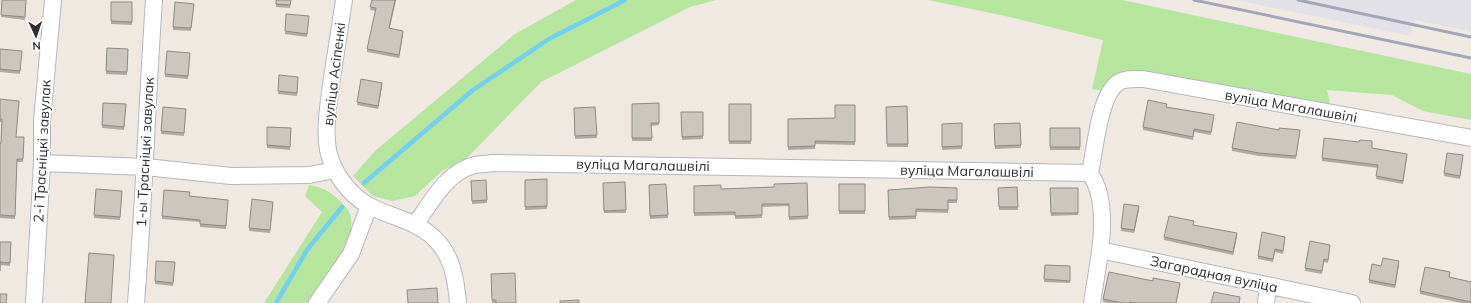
<svg xmlns="http://www.w3.org/2000/svg" width="1471" height="303" font-family="Mulish,sans-serif">
<rect width="100%" height="100%" fill="#efe9e1"/>
<path fill="#e3e1e8" d="M1236 0H1471V31L1414 20 1410 36Z"/>
<path fill="#b6e59e" d="M576 0H716L690 7 541 82 463 162 443 170 415 196 392 201 373 196 353 176 375 151 515 34Z
M928 0H1122L1471 74V120L1423 111 1392 95 1327 90 1330 102 1324 108 1174 81 1103 91 1092 89 1103 40 1010 17Z
M309 185C323 188 328 190 338 199 343 204 347 207 350 214 359 239 322 282 309 303H264L322 212 305 196Z"/>
<g fill="none" stroke-linecap="round" stroke-linejoin="round">
<path stroke="#75cff0" stroke-width="4.5" d="M364 183 473 90 549 39 625 0
M276 303 307 250 342 207"/>
<defs>
<path id="minor" d="M344 0C340 26 336 52 332 78 329 101 324 127 328 150 332 171 349 195 368 205 389 217 415 220 433 237 452 254 456 279 458 303
M42 163 146 167 231 176 309 175 335 170
M1090 173C1093 178 1096 184 1098 190 1108 225 1097 267 1092 303
M415 225C430 204 447 171 475 165 481 164 487 164 493 163L1090 173C1095 151 1099 94 1119 82 1126 78 1135 79 1143 79L1471 138
M1100 250 1352 303
M34 303 42 163V121L53 0
M136 303C144 202 147 101 154 0
M317 303 351 254 369 206
M1266 303 1268 286"/>
</defs>
<use href="#minor" stroke="#b4b7c1" stroke-width="18"/>
<use href="#minor" stroke="#fff" stroke-width="16"/>
<path stroke="#a3a6b8" stroke-width="3" d="M1194 0 1471 58
M1298 0 1471 37"/>
</g>
<path fill="#afaba4" d="M2 0H26L25 20 1 17Z
M276 0H291L290 8 276 7Z
M372 0 390 28 403 34 399 58 367 52V49L375 11 370 10Z
M111 2H132V25L111 24Z
M194 4 191 31 173 30V27Z
M309 19 307 37 285 34V31Z
M107 48 128 49 127 75 106 74Z
M0 49 22 51 20 74 0 72Z
M190 56 188 79 165 77V74Z
M279 75 298 77 297 96 278 94Z
M382 86 378 109 357 105V102Z
M0 99 16 137H24L23 162H17L15 219 0 218V143H1L2 122H0Z
M103 103 126 104 124 130 102 128Z
M659 103V125L651 126 652 141H632V104Z
M729 104H751V144H729Z
M855 105V145L815 144V149L788 150V119L835 118Z
M907 106 908 147H887L886 107Z
M163 107 186 109 184 136 161 134Z
M595 107 597 138 575 139 574 108Z
M1166 107 1214 118 1211 135 1194 132 1193 140 1143 130V127Z
M681 112H703V139L682 140Z
M962 123V149L942 150V124Z
M1020 123 1021 148 995 149 994 124Z
M267 127 291 128 290 150 267 148Z
M1050 128H1080V150H1050Z
M1300 133 1296 159 1259 156 1232 151V148Z
M1359 142 1372 148 1407 157 1403 184 1376 179 1378 168 1322 161V158Z
M1463 158 1460 179 1444 176V173Z
M547 179V209L525 210V180Z
M486 180 487 203 472 204 471 181Z
M625 182 626 213H604L603 183Z
M807 183 808 219 789 220V206L762 207V218L735 219V215L694 216V186L721 189 774 187Z
M666 184 668 218 650 219 649 185Z
M839 184H865V214H839Z
M1017 187 1018 210H999L998 188Z
M957 188V203H948V213L916 212V219L889 220 888 190Z
M1050 188H1078V215L1051 216Z
M122 194 120 220 94 218V215Z
M189 196 228 203 226 229 200 227V222L162 219V216Z
M273 205 270 233 249 231V228Z
M1139 209 1134 233 1121 231V228Z
M1194 225 1237 236 1233 255 1164 240V237Z
M1285 240 1283 254 1275 252 1273 262 1258 259V256Z
M0 242H11L10 266 0 265Z
M1330 248 1328 263 1324 262 1322 274 1305 271V268Z
M175 262 173 286 155 284V281Z
M1399 264 1395 288 1369 283V280L1381 266Z
M1045 265 1070 266V283L1044 282Z
M491 274 516 303H492Z
M1450 277 1471 282V303H1461L1420 294V291Z
M1180 286 1176 303H1108L1103 302V299Z"/>
<path fill="#8e8b86" d="M395 0H396L389 31V28Z
M403 31V34L399 58V55Z
M382 83V86L378 109V106Z
M1139 206V209L1134 233V230Z
M1237 233V236L1233 255V252Z
M1399 261V264L1395 288V285Z"/>
<path fill="#cbc7bf" stroke="#8e8b86" d="M2 0H26L25 17 1 15Z
M276 0H291L290 5 276 4Z
M372 0H395L389 28 403 31 399 55 367 49 376 8 370 7Z
M111 2H132V22L111 21Z
M175 2 194 4 191 28 173 27Z
M286 14 309 16 307 34 285 31Z
M107 48 128 49 127 72 106 71Z
M0 49 22 51 20 71 0 69Z
M167 51 190 53 188 76 165 74Z
M279 75 298 77 297 93 278 91Z
M361 79 382 83 378 106 357 102Z
M0 99 19 101 16 137H24L23 159H17L15 216 0 215V143H1L2 119H0Z
M1148 100 1167 104 1166 107 1214 115 1211 132 1194 129 1193 137 1143 127Z
M103 103 126 104 124 127 102 125Z
M659 103V123H651L652 138H632V104Z
M729 104H751V141H729Z
M835 105H855V142L815 141V146L788 147V119L835 118Z
M907 106 908 144H887L886 107Z
M163 107 186 109 184 133 161 131Z
M595 107 597 135 575 136 574 108Z
M681 112H703V136L682 137Z
M1237 122 1279 130V128L1300 130 1296 156 1259 153 1232 148Z
M962 123V146L942 147V124Z
M1020 123 1021 145 995 146 994 124Z
M267 127 291 128 290 147 267 145Z
M1050 128H1080V147H1050Z
M1324 138 1359 142 1360 140 1372 141V148L1407 154 1403 181 1376 176 1378 165 1322 158Z
M1447 153 1463 155 1460 176 1444 173Z
M547 179V206L525 207V180Z
M486 180 487 200 472 201 471 181Z
M625 182 626 210 604 211 603 183Z
M807 183 808 216 789 217V204H762V215L735 216V212L694 213V186L721 185V189L774 187V184Z
M666 184 668 215 650 216 649 185Z
M839 184H865V211H839Z
M930 187 957 188V200H948V210L916 209V216L889 217 888 190Z
M1017 187 1018 207H999L998 188Z
M1050 188H1078V213H1051Z
M96 189 122 191 120 217 94 215Z
M164 190 190 192 189 196 228 200 226 226 200 224V220L162 216Z
M252 199 273 202 270 230 249 228Z
M1124 204 1139 206 1134 230 1121 228Z
M1169 216 1194 221 1193 225 1237 233 1233 252 1164 237Z
M1262 232 1285 237 1283 251 1275 249 1273 259 1258 256Z
M1310 241 1330 245 1328 260 1324 259 1322 271 1305 268Z
M0 242H11L10 263 0 262V271Z
M89 253 114 255 111 303H85Z
M1383 258 1399 261 1395 285 1369 280 1372 264 1381 266Z
M156 261 175 262 173 283 155 281Z
M1045 265 1070 266V281L1044 279Z
M1425 267 1450 272 1449 277 1471 282V302L1420 291Z
M1109 272 1153 281V278L1180 283 1176 303H1137L1130 302V303H1123L1103 299Z
M515 273 516 303H496V300H492L491 274Z
M437 288 438 303H408L407 290Z
M1214 292 1240 297 1239 303H1211Z
M0 294H7L6 303H0Z
M579 300V303H560V301Z"/>
<g text-anchor="middle" stroke-width="3.5" stroke-linejoin="round" paint-order="stroke">
<g font-size="14" fill="#2e2e2e" stroke="#fff">
<text transform="translate(334 74) rotate(-83)" y="5">вуліца Асіпенкі</text>
<text transform="translate(1291 106) rotate(10)" y="5">вуліца Магалашвілі</text>
<text transform="translate(42 151) rotate(-87)" y="5">2-і Трасніцкі завулак</text>
<text transform="translate(145 152) rotate(-87)" y="5">1-ы Трасніцкі завулак</text>
<text transform="translate(643 165) rotate(1)" y="5">вуліца Магалашвілі</text>
<text transform="translate(967 171) rotate(1)" y="5">вуліца Магалашвілі</text>
<text transform="translate(1214 274) rotate(12)" y="5">Загарадная вуліца</text>
</g>
</g>
<g transform="translate(36 36) rotate(177)" stroke="#ffffff" stroke-width="3" paint-order="stroke">
<path d="M0-3L7 15L0 10L-7 15Z" fill="#2e2e2e"/>
<text y="-6" font-size="11" font-weight="bold" text-anchor="middle" fill="#2e2e2e">N</text>
</g>
</svg>
